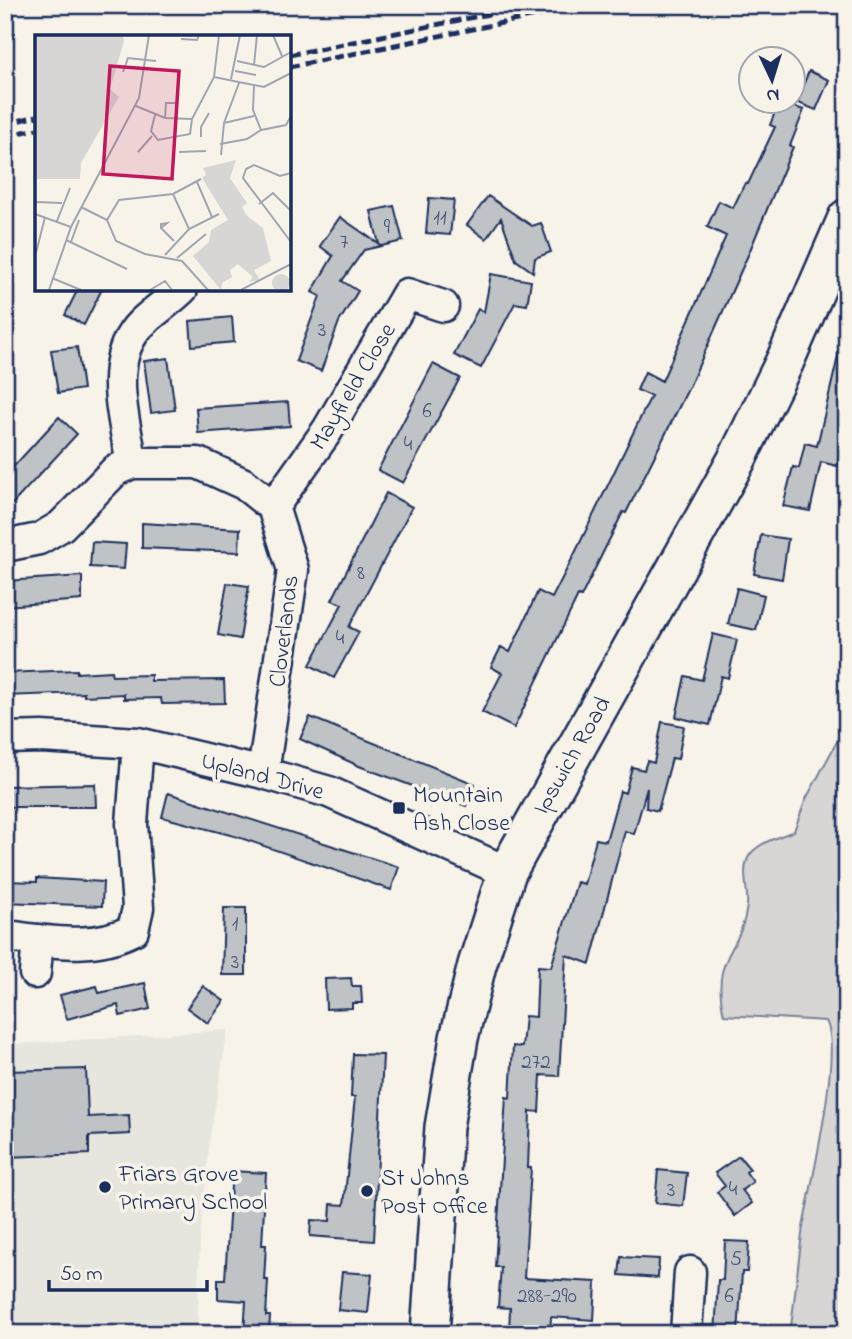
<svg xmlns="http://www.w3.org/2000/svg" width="852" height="1339" font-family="'Indie Flower',sans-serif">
<rect width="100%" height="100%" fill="#f7f3e8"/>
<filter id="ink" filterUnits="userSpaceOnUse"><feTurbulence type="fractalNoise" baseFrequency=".0143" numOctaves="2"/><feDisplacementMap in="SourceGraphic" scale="14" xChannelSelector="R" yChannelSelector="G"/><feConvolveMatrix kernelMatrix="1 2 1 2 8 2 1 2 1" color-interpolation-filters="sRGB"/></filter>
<g filter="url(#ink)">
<path fill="#e6e5de" d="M228 1030 210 1137 200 1237 197 1334H5V1045Z"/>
<path fill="#d7d6d4" stroke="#798299" stroke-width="2" d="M847 723V1334H790C795 1298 798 1262 803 1227 810 1190 843 1049 826 1021L724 1015C710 955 741 954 747 906 749 891 741 873 748 858 755 843 780 837 794 831L806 799Z"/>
<path fill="#c0c3c5" stroke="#1b2f5e" stroke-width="2" d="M809 71 829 80 816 110 796 102Z
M779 102 804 110 790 146 793 147 748 255 690 385 626 513 623 512 581 597 578 596 514 728 482 712 502 673 491 667 501 647 510 652 538 591 552 598 575 553 651 396 637 390 645 372 662 381 726 236 707 227 719 201 733 208 745 183 748 184 775 127 770 125Z
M488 196 532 226 541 223 551 252 535 258 533 272 516 260 501 218 486 239 467 225Z
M429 198 454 200 450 235 426 233Z
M394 206 403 241 364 250 342 281 358 291 339 322 321 371 296 361 320 296 312 292 333 256 320 246 340 217 379 244 371 211Z
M491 274 531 281 527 305 515 303 481 368 454 355 478 309 484 312Z
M78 289H102L84 325 65 315Z
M232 317 234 342 192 346 190 321Z
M77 347 83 389 58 393 51 350Z
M840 348 847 349V427L837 466 821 462 810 511 783 506 793 467 799 468 805 443 817 446Z
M168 358 175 410 151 413 144 361Z
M433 364 460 378 403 483 378 470Z
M288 402 290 426 198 433 196 408Z
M59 417 77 434 5 512V476Z
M386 493 412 507 349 627 359 632 334 678 310 665 342 604 332 600Z
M142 523 240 529 239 552 142 548Z
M761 535 788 539 782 579 754 574Z
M92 542 126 544 124 569 90 567Z
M82 576V600L5 606V581Z
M227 583 249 586 240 639 218 635Z
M737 588 764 595 756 630 728 624Z
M713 634 737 640 728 678 721 676 710 725 676 717 685 676 702 680Z
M77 670V673L111 671 112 676 151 675V681L224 680 225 703 162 704 161 698 124 699V694L84 696V693L5 696V673Z
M310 717 475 784 466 806 359 766 300 739Z
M662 722 684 726 678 759 672 758 658 811 646 808 647 788 634 834 625 831 590 964 566 955 559 1076 541 1075 539 1112 530 1111 528 1168H531L524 1278 596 1282 594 1320 551 1317 550 1334H509L510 1308 498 1307 501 1267H495L506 1097 510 1098 513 1046 522 1047 525 1016 536 1017 538 966 551 967 577 882 584 884 596 839 606 841 620 791 625 793 632 767 644 770 647 761 654 763Z
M95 784 96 807H5V786Z
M168 793 399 867 391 890 238 837 162 817Z
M37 878 103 882 102 906 5 902V881L37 882Z
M224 908H246V975H222Z
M351 978 352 986H361L362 1003H352V1008L326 1009 325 979Z
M145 983 150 1009 120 1016 118 1005 67 1019 60 995 97 986 99 993Z
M203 986 224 1001 208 1023 187 1008Z
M353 1054 383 1055 374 1241 310 1236 311 1220 330 1221 331 1204 344 1205 355 1097H351Z
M86 1069 88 1117 129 1115 130 1134 89 1136V1154L5 1157V1071Z
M739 1156 750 1169 746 1172 753 1182 742 1190 752 1203 735 1216 717 1192 725 1186 715 1173Z
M658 1170 687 1173 683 1206 655 1203Z
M232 1171 266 1173 262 1245H266L264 1280H268L266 1316H270L269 1334H244L246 1301 218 1299V1279H225Z
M725 1241 749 1242 747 1272H742L738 1334H715L718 1280H723Z
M621 1257 659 1259 658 1278 619 1275Z
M342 1272 372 1274 368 1313 338 1310Z"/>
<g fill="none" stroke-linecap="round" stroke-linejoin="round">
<defs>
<path id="minor" d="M132 463C124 420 107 364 137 328 150 313 168 303 182 289
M273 507 327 431 407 294 443 306
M5 546 39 539 61 526 116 470 132 463H198L244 484 273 507 293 570 263 773
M5 738 42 737 138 743 263 773 329 792 507 872
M5 936C49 941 92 951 133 930L138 908 132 824 138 743
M35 973 38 940
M686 1334 690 1272"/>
<path id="major" d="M430 1334 444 1127 459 1038 477 965 507 872 736 461 785 361 847 218"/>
</defs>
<use href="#minor" stroke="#1b2f5e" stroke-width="35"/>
<use href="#major" stroke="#1b2f5e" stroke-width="42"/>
<use href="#minor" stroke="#f7f3e8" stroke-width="30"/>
<use href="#major" stroke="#f7f3e8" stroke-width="37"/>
<path stroke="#1b2f5e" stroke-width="5" stroke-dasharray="10 5" stroke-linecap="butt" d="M289 55 533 5
M289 67 589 5
M5 124 37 116
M5 136 37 129"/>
</g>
</g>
<g fill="#1b2f5e" stroke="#f7f3e8" stroke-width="2.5">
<rect x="392" y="801" width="14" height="14" rx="3.5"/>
<circle cx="105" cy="1187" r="7"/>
<circle cx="367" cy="1191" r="7"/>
</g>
<g text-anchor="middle" stroke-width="7" stroke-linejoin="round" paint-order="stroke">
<g font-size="21" fill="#445478">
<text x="440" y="224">11</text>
<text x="387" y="233">9</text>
<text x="344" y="248">7</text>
<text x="322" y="336">3</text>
<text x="427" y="417">6</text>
<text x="408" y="450">4</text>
<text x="361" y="579">8</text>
<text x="340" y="644">4</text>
<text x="235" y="930">1</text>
<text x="235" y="968">3</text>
<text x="536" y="1068">272</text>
<text x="733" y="1195">4</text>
<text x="671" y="1196">3</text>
<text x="736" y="1265">5</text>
<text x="547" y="1302">288-290</text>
<text x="729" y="1302">6</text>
</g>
<g font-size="24" fill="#1b2f5e" stroke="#f7f3e8">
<text transform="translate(352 386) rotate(-59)" y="8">Mayfield Close</text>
<text transform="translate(283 631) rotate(-83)" y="8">Cloverlands</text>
<text transform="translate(571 755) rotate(-60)" y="8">Ipswich Road</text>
<text transform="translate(263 775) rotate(15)" y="8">Upland Drive</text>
</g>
<g font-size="24" fill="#1b2f5e" stroke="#f7f3e8" text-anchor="start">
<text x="413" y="802">Mountain<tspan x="413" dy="28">Ash Close</tspan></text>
<text x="119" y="1181">Friars Grove<tspan x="119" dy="28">Primary School</tspan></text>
<text x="381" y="1185">St Johns<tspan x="381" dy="28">Post Office</tspan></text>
</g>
</g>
<g transform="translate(35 35)">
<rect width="256" height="256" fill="#f7f3e8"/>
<path d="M0 0H87L89 6 75 54 84 62 46 128 45 144H0ZM201 125 195 143 212 168 207 172 212 181 228 193 236 226 219 235 225 245 214 247 218 242 203 229 195 235 197 242 187 248 186 255 158 221 174 207 176 195 193 185 167 143 171 140 168 133ZM237 248a9 9 0 1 1 18 0a9 9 0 1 1-18 0Z" fill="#d7d6d4"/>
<path fill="none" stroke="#9fa5b1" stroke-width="2" d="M238 0 247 21M146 4 162 5 164 0M202 26 229 32 256 17M219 30 222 0M200 36 221 40M88 37 93 23 121 26M179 42 229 52 256 38M179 42 184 0M196 44 205 0M219 51 218 75 226 95 251 90 256 81M101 71 130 83 157 84 179 42M120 80 116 96 123 105 155 99 157 84M130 83 131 68H142M189 88 219 81M166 102V92L174 78M185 109 212 104 226 95M103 117 117 101M144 117 171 116M186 120 189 88 204 48M256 138 245 141 219 130 211 134 208 143 256 207M162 147 177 182M138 159 154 194M0 167 27 168M224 169 238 158 256 176M46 172 72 185 81 206 110 219 147 226 173 255M0 179 36 192M72 185 84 165 138 159 166 144M22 186 35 153M126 193 132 188 126 189V193L139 206M31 205 92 234M36 207 44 185M1 218 10 182M130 220 154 194 184 179M142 223 171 199M17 243 46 255M14 255 36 192 104 63 114 0M115 255 130 246 137 255M206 255 256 229"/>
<path fill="#c2185b" fill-opacity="0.15" stroke="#c2185b" stroke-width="3.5" d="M75 31 144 36 137 144 68 139Z"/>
<rect width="256" height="256" fill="none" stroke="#1b2f5e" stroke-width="3.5"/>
</g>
<rect width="852" height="1339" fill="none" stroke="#f7f3e8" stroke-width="28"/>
<rect x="14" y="14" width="824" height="1311" fill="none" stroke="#1b2f5e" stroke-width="2.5" filter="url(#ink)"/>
<g transform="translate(772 80) rotate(176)"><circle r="33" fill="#f7f3e8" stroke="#9fa5b1" stroke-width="2"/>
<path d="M0-5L12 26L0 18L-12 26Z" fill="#1b2f5e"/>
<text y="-10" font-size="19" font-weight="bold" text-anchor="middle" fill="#1b2f5e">N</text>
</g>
<path d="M49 1280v10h158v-10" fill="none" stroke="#1b2f5e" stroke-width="3.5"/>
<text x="60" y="1280" font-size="21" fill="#1b2f5e" stroke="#f7f3e8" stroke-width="5" paint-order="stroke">50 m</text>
</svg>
